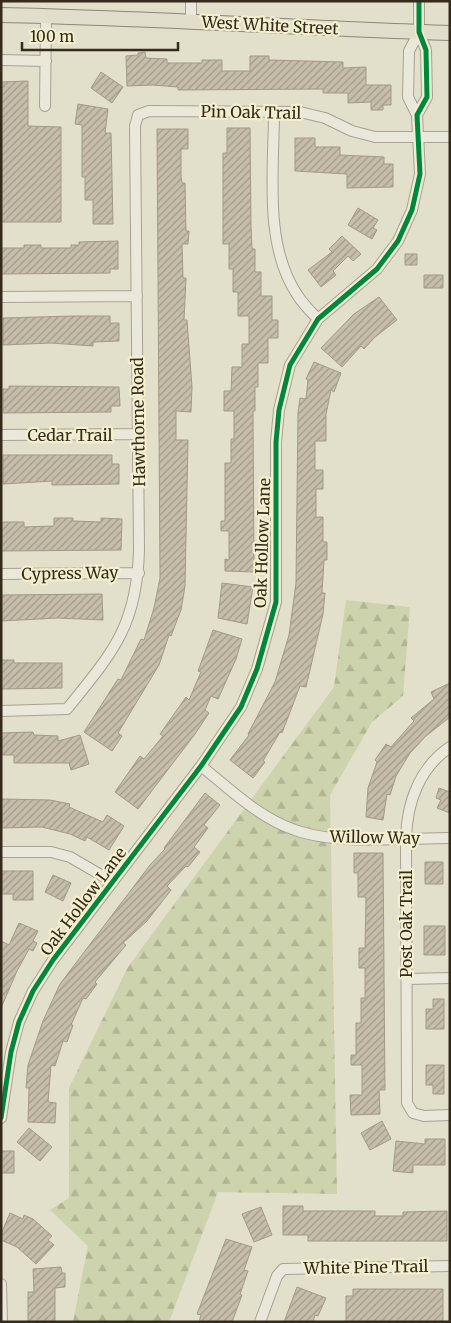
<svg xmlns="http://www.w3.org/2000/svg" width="451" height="1323" font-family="Merriweather,serif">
<defs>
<pattern id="forest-firs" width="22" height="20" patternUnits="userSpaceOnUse" patternTransform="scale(1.25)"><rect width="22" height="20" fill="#cdd3ac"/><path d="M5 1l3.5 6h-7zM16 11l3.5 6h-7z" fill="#b1b593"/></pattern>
<pattern id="building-hatch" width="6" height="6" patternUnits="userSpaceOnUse" patternTransform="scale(1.25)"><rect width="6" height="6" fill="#c6bdab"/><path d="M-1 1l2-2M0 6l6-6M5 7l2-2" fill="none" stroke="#a29a8a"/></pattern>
</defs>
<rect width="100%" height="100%" fill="#e2dfca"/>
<path fill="url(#forest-firs)" d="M346 600 410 607 403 696 372 722 330 795 337 1194 218 1192 169 1322H73L88 1246 50 1210 69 1198V1088L128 967 334 687Z"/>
<path fill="url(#building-hatch)" stroke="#a29a8a" d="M145 52 146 58 167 59V63H202V60H222V71H250V56H269V60L343 62V68L366 67V85H391V105H383V110H371V102L348 103V93H323V89L178 90V87L153 85 127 86 126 56 138 55V53Z
M101 72 123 87 112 103 91 88Z
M28 81V126L61 127V222H1V82Z
M78 104 108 109 105 133H111L113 224H93V200H85V177H82V125L75 124Z
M227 128H250L251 226 252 249H255V272H261V296H272V320H278V338H268V363H258V387H255V411H253L254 572 225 571V559L229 560V531H221V521H225V463H231V439H234V411H224V391H231L232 367H242V344H249V316H238V292H233V269H229V244H223V153H227Z
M157 129H188V149H181V177L182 183H185L186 231H189L188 244H182L183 278H186L184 320H187L192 387 191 412 176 411V440H188L185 586 181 610 171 636 169 635 159 665 118 733 122 736 112 751 84 732 118 679 121 680 141 639 144 640 154 608 160 578Z
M295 138H315V147H340V155L384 157V164H393V187L347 188V174L295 171Z
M358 208 378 220 373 228 377 230 372 239 348 225Z
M342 236 361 254 353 261 348 256 333 271 336 275 321 287 308 270 332 252 329 249Z
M118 241V269H110V273L1 274V248H24V245H41V248H71V245H79V242Z
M405 254H417V265H405Z
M424 275H443V288H424Z
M379 297 397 320 375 337 364 349 361 346 342 367 321 348 354 314Z
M74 316H110V323H119V341L93 342V346L51 343 3 345V318Z
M314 362 341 373 334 392 331 390 326 414V441H315V470H323V489H316V517H323V542H327V560H324L322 593H325L323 614 306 687 300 686 282 733 280 732 263 761 265 762 253 778 230 760 249 735 248 734 275 682 289 635 296 583 298 413 300 398 306 399 308 380 306 379Z
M9 386 119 387 120 406H111V412L3 413V389H9Z
M3 455H112V464H119V484L52 485V481L3 484Z
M54 518H73V521L101 522V518L122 519 121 550 1 551V524L4 522H24V527L54 526Z
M222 583 253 587 247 624 218 618Z
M102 594 103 620 58 618 1 621V595Z
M213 630 242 639 236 659 218 699 211 696 205 710 209 713 195 734 138 809 115 792 140 756 144 759 163 736 160 734 186 697 189 700 201 672 198 671Z
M1 660H14V663H62V688L1 689Z
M450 683V717L426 736 410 753 396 776 390 795 387 794 383 820 366 817 368 788 377 762 375 760 386 744 391 747 414 721 411 718 434 699 431 692Z
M33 732 34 735 58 736V741L80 735 89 764 71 770 69 763H14V755H1V733Z
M439 788 450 792V813L437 808 441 800 436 798Z
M205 793 220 805 204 825 208 828 194 847 200 852 188 867 186 866 167 886 171 890 147 921 123 943 126 945 95 982 97 984 86 999 83 998 71 1025H73L67 1042 63 1041 55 1066 51 1065 48 1102 56 1103 55 1123 28 1122 29 1088H26L28 1065 43 1021 60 984 150 865 165 849 164 848Z
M1 799 50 800 70 804 69 807 103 822 107 815 124 826 109 850 87 837 85 841 70 834 42 827 1 828Z
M354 853H383L385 1090H379L380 1114 351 1115 350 1095H362V1065H351V1055H356V1023H361V998H365V968H359V948H365L366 897H358V873H354Z
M425 862H443V884H425Z
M1 871H33V900H13V894H1Z
M53 875 71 883 63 901 45 892Z
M19 923 38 931 33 941 37 943 33 951 29 949 17 971 1 1008V941L9 945Z
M424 926H445V955H424Z
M433 999H444V1029H426V1009H433Z
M426 1065H444V1094H433V1085H426Z
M382 1121 391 1139 370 1150 361 1133Z
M29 1128 52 1147 40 1161 17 1142Z
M425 1139H445V1165H413V1173L393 1171 396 1141 425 1144Z
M1 1151H14V1173H1Z
M283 1206H303V1211H375V1216H403V1212L447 1211V1241H308V1235H283Z
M261 1207 272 1235 254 1242 242 1214Z
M10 1213 23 1219 24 1215 33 1219 52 1236 48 1240 54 1245 36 1264 17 1247 1 1240V1234Z
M226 1239 252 1247 244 1270 248 1271 240 1294 242 1295 232 1322H199L201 1315 197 1314Z
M61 1267 62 1273H65V1287L55 1288V1322H28V1292H34L33 1269Z
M297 1287 326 1298 318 1316 315 1315 313 1322H284Z
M353 1289H443V1322H346V1296H353Z"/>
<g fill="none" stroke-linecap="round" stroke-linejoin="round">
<defs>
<path id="minor" d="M191 21V1
M1 60 46 61
M45 106 46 16
M274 111C274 170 263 245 298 296 303 304 311 312 318 319
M417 115 408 97 409 51 419 32
M1 297 137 296
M1 435 138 434
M1 574 139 573
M1 711 67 709C113 652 137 626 139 550L135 126 138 115 149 111 300 112 325 118 352 131 375 137H450
M450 747C419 768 407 803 406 838L407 1103 413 1113 424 1116 450 1115
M201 766C230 789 259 818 295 830 335 845 406 838 450 838
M1 852H51L70 857 113 882
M407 979 450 978
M1 1118 11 1052 19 1022 33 991 53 960 201 766 241 707 257 669 276 602V442L279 410 290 365 318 319 377 269 398 241 412 210 420 174 417 115 427 97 426 50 419 32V1
M1 1284 2 1322
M260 1322 277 1276 283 1269 450 1266"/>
<path id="major" d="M1 15C151 18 300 28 450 33"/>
</defs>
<use href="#minor" stroke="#a7a294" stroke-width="12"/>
<use href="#major" stroke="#8c887a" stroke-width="16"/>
<use href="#minor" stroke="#eae8db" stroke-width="10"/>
<use href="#major" stroke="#e2decc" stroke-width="14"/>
<defs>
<path id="cycleway" d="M1 1118 11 1052 19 1022 33 991 53 960 201 766 241 707 257 669 276 602V442L279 410 290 365 318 319 377 269 398 241 412 210 420 174 417 115 427 97 426 50 419 32V1"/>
</defs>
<use href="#cycleway" stroke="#f4efce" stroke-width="8"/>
<use href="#cycleway" stroke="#00873e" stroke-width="5"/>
</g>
<g text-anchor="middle" stroke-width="4.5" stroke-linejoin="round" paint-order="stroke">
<g font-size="16" fill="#342b1c" stroke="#f4efce">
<text transform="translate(270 25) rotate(3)" y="6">West White Street</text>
<text transform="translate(251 112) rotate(1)" y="6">Pin Oak Trail</text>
<text transform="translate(138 422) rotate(-91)" y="6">Hawthorne Road</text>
<text x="70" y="441">Cedar Trail</text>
<text transform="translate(262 543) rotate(-88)" y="6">Oak Hollow Lane</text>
<text transform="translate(70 573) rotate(-1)" y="6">Cypress Way</text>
<text transform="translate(375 837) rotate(1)" y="6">Willow Way</text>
<text transform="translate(83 901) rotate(-53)" y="6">Oak Hollow Lane</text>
<text transform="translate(406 924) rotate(-90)" y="6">Post Oak Trail</text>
<text transform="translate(366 1267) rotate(-1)" y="6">White Pine Trail</text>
</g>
</g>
<rect width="451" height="1323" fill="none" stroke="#342b1c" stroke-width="5"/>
<path d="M22 42v8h156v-8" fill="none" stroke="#342b1c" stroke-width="2.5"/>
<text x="30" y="42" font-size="15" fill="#342b1c" stroke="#f4efce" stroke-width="4" paint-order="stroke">100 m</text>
</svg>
